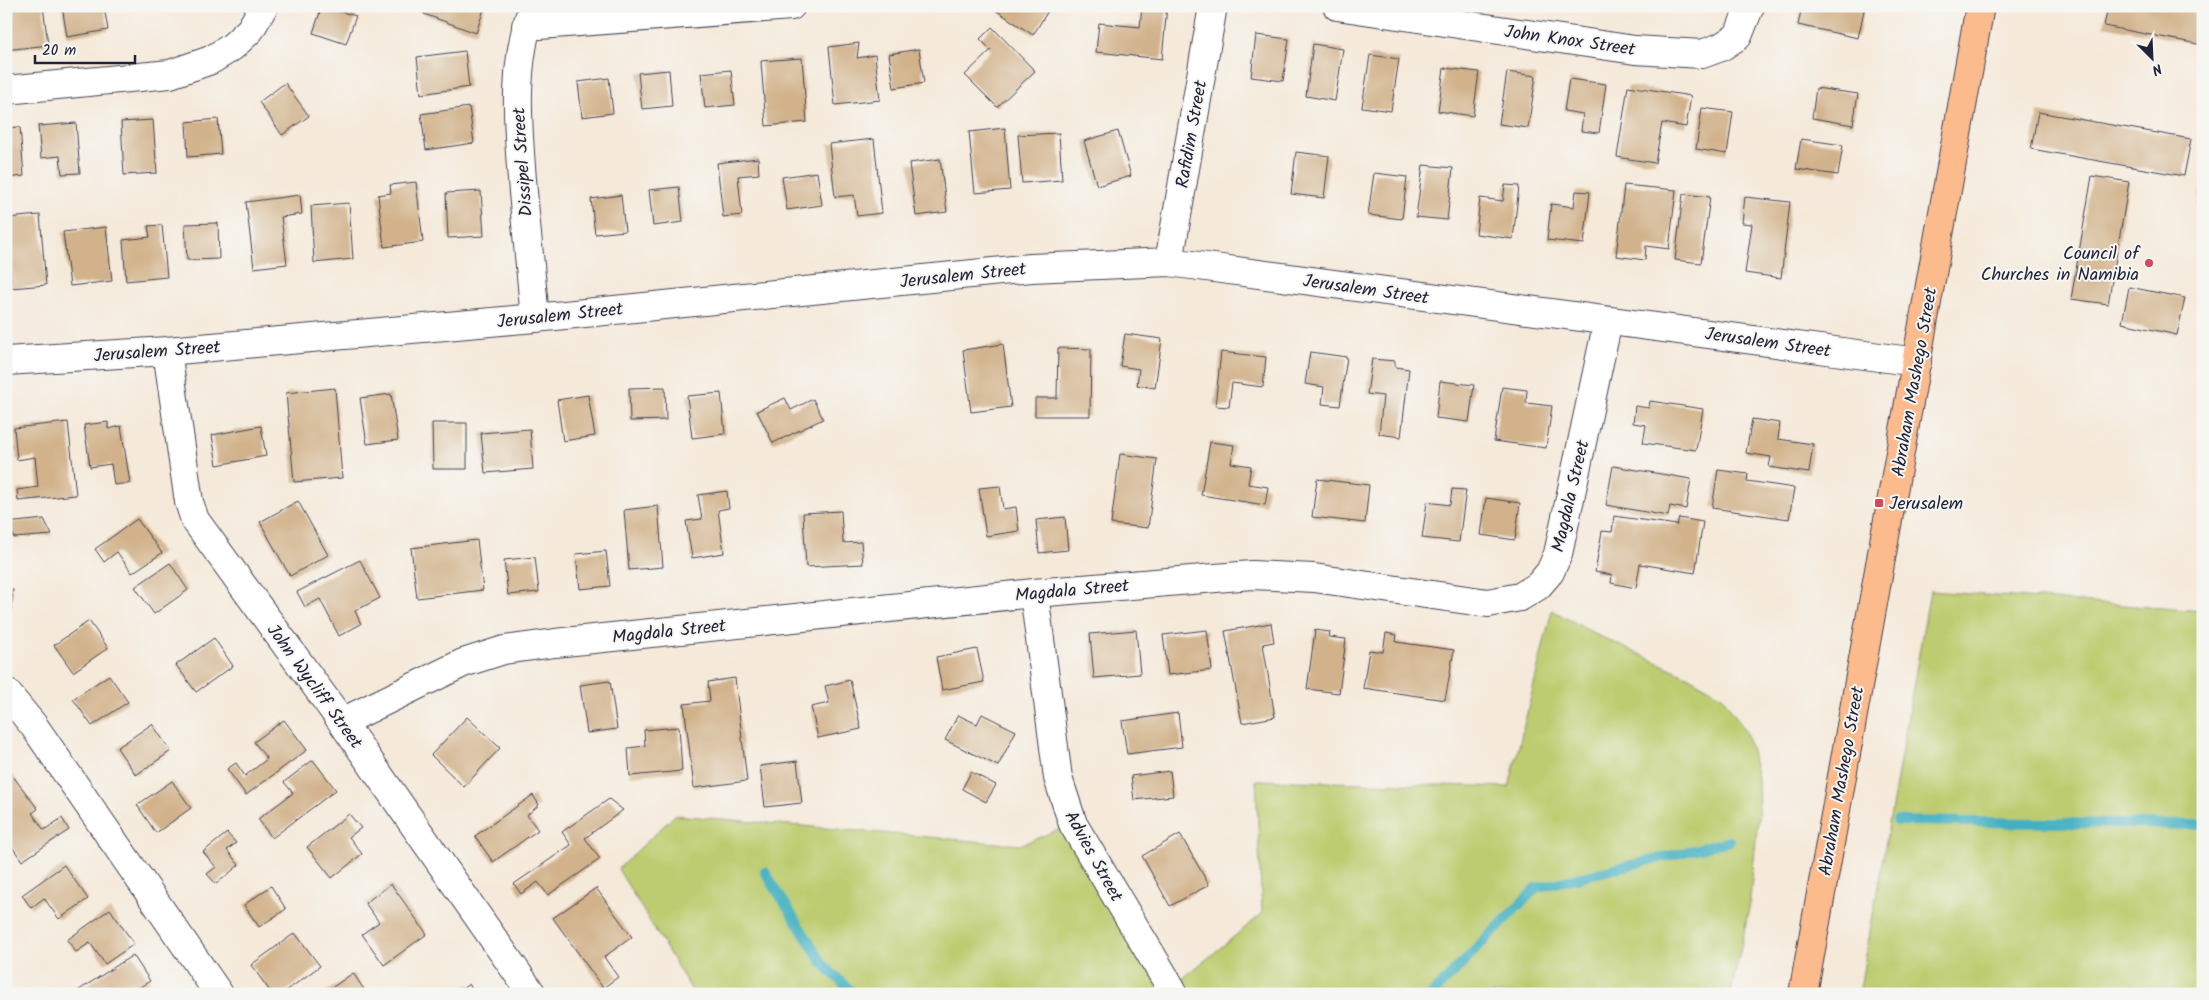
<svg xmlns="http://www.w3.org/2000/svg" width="2209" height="1000" font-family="Kalam,sans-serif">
<rect width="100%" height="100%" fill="#f6f6f2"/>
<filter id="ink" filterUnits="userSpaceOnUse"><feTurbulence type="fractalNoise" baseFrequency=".02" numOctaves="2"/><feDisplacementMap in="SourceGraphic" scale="10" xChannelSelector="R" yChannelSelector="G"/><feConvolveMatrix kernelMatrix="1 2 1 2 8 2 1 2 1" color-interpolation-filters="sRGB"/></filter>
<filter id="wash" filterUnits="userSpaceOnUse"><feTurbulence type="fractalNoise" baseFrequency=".0096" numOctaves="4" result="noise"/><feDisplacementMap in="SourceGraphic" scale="20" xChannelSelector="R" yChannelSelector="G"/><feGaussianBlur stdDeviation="1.12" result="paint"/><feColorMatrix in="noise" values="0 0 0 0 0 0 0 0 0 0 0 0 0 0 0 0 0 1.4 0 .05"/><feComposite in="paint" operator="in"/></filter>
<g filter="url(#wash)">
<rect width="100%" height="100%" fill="#f5e9d9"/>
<path fill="#bdcc6f" stroke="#707755" d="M1930 591 2203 611V994H1859Z
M1552 610 1597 635 1687 676 1722 696 1746 732 1758 777 1759 810 1749 908 1731 994H694L618 869 675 815 1020 845 1073 824 1171 988 1262 914 1256 780 1509 787Z"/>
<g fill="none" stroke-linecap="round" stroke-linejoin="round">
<path stroke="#43b0c1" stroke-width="10" d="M1897 821 2203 825
M765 872 823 964 854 994
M1432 994 1536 888 1730 841"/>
</g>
<g id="blocks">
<path fill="#d1b28b" d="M6 6H43L48 45 6 50Z
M62 6H104L108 30 67 37Z
M322 6 356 16 346 44 313 33Z
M427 6H485L476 33 424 14Z
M1000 6H1051L1033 35 997 11Z
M1142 6H1167L1162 59 1096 52 1099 23 1140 27Z
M1802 6H1865L1858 38 1798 25Z
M2108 6H2192L2203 8V45L2104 26Z
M992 27 1035 71 997 107 965 75 991 50 980 39Z
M1256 35 1289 39 1283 81 1251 77Z
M859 43 857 58 875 55 880 100 835 105 829 47Z
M1313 44 1343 49 1335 101 1306 96Z
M919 49 924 83 894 88 889 54Z
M465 51 469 87 421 94 417 57Z
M1370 55 1399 59 1391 111 1362 107Z
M802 58 807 122 766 126 761 61Z
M1444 68 1479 72 1473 116 1438 111Z
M669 70 672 106 642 109 638 73Z
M731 70 735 105 705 108 701 73Z
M1507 72 1536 76 1528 128 1499 124Z
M609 78 613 113 582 117 578 82Z
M1569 79 1606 84 1599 133 1581 131 1583 114 1564 111Z
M285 83 309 116 282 135 259 102Z
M1628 86 1691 96 1686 127 1662 123 1655 163 1617 157Z
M1816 88 1858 94 1853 125 1812 118Z
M469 107 474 143 426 150 421 114Z
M1702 108 1733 112 1727 154 1696 149Z
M2038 112 2191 139 2184 176 2031 149Z
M218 119 221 154 188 157 186 122Z
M153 120 157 173 124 175 121 122Z
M76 123 80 173 62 174 60 156 41 158 38 126Z
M20 127 24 176 6 178V128Z
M1005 128 1010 190 975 193 969 132Z
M1118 131 1131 176 1097 186 1084 141Z
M1059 133 1062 180 1022 183 1018 135Z
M874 139 882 213 857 216 854 195 835 197 829 144Z
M1801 139 1843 145 1838 175 1796 169Z
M1296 152 1329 156 1324 198 1291 194Z
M758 158 759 174 738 176 742 215 723 217 717 163Z
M940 159 947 212 916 216 909 163Z
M1423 165 1453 168 1447 220 1416 217Z
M817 172 822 205 787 210 782 177Z
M1374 173 1407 177 1402 219 1368 215Z
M2092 176 2129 182 2108 304 2071 299Z
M2202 181H2203V204L2198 203Z
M416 182 423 242 384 247 378 195 391 193 390 185Z
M1505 185 1519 186 1513 239 1476 234 1480 198 1503 201Z
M1624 185 1676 190 1669 249 1646 246 1645 260 1616 256Z
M679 187 683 222 653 226 649 190Z
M481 191 484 236 448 238 446 193Z
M1576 191 1590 192 1584 244 1547 240 1551 204 1574 207Z
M1683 194 1710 197 1701 263 1675 260Z
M300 195 302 214 281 217 287 264 254 268 246 202Z
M621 195 625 231 595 234 591 199Z
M1745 197 1790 202 1781 278 1745 273 1752 224 1742 223Z
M349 203 353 259 314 263 311 206Z
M40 215 46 285 11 288 6 218Z
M218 223 219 259 187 260 185 224Z
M162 225 167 277 126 281 123 240 150 237 148 226Z
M106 227 112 281 70 286 63 232Z
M2129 287 2185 298 2177 335 2122 323Z
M1125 334 1162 339 1155 388 1137 385 1139 369 1120 366Z
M1003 344 1011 407 971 412 963 350Z
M1058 348 1091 349 1090 416H1035V398H1057Z
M1221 352 1266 357 1263 387 1232 383 1229 407 1215 406Z
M1310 352 1347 357 1340 406 1322 404 1324 387 1305 384Z
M1372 359 1395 361V367L1409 369 1401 437 1379 434 1383 396 1367 394Z
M1440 381 1474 385 1469 422 1436 418Z
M665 387 666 420 630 421 629 388Z
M1502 387 1527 390 1526 403 1552 406 1546 448 1494 441Z
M335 388 342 478 294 482 286 393Z
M721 393 725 434 692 438 687 396Z
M391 394 398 440 367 444 360 398Z
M588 395 595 436 563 441 557 400Z
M785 398 791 410 813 399 823 419 773 443 757 411Z
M1650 401 1703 409 1696 450 1643 443 1646 425 1633 423 1635 406 1649 408Z
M1752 419 1780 423 1778 439 1813 444 1809 473 1769 467 1771 457 1746 453Z
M68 422 76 495 18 501 17 490 38 487 35 457 17 460 14 428Z
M108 422V429L121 426 130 483 114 485 111 464 90 467 84 425Z
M432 423H467V469H433Z
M261 426 266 456 217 465 212 435Z
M530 429 533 469 485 473 481 433Z
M1210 442 1234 445 1231 463 1251 466 1248 484 1268 487 1265 505 1201 495Z
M1120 454 1157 459 1148 528 1111 524Z
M1613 466 1691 479 1686 509 1670 506 1668 516 1606 505Z
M1718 470 1748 474 1747 481 1794 488 1789 519 1712 508Z
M1317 479 1369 485 1365 523 1312 517Z
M1000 486 1003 509 1016 507 1019 531 986 536 979 488Z
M1452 489 1466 490 1459 542 1422 538 1427 502 1450 505Z
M727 491 729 508 718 510 724 553 692 558 686 521 702 519 698 495Z
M1486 498 1520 503 1515 540 1481 535Z
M298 501 328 555 290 576 260 522Z
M658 506 663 567 629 570 624 510Z
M841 511 843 543 861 542 863 564 806 567 803 513Z
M1614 516 1677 525 1679 518 1703 522 1695 573 1640 564 1636 588 1611 583 1612 575 1595 572 1602 531 1612 532Z
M1065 517 1068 550 1039 553 1036 520Z
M44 519 52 535 14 538 7 523Z
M137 519 162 553 132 573 117 552 104 562 95 549Z
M477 540 483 590 417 598 411 548Z
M606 551 610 586 580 589 576 554Z
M535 557 539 592 508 595 504 560Z
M360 560 380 598 355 611 361 624 339 636 320 599 305 607 297 592Z
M170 563 188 590 154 614 135 587Z
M6 589 13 590 9 626H6Z
M89 621 108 648 73 672 54 645Z
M1271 623 1274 642 1263 644 1275 717 1242 723 1225 631Z
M1136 630 1140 674 1094 678 1090 634Z
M1207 630 1212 670 1168 675 1163 635Z
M1315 630 1330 632 1329 637 1346 639 1339 693 1307 689Z
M1386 633 1397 635 1396 642 1454 650 1445 700 1363 688 1369 650 1383 652Z
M214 638 233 666 196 692 176 665Z
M977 649 984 682 942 690 936 657Z
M109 675 128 702 92 726 73 699Z
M735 678 747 781 694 788 684 704 710 701 708 682Z
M850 680 861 729 818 738 811 707 829 703 825 686Z
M610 681 617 729 587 733 580 685Z
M1178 713 1182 747 1127 754 1122 721Z
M982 714 1016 731 998 766 945 740 958 715 977 724Z
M467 717 500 748 464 787 431 755Z
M284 720 307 750 246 795 227 769 236 763 245 776 267 759 254 742Z
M152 724 171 751 136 775 117 748Z
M679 727 682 771 630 776 628 748 645 746 644 730Z
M313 760 336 790 272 838 258 819 293 793 284 782Z
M797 761 802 803 765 807 760 766Z
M6 767 38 809 32 813 44 830 62 818 69 830 22 861 6 838Z
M1170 771 1173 796 1134 800 1131 776Z
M971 772 996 785 986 802 962 789Z
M172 781 191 808 156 833 137 805Z
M533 795 539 805 527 815 538 830 493 862 475 836Z
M609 799 623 810 585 838 600 859 548 895 538 882 521 894 514 884 571 845 562 832Z
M349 814 361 828 349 837 362 854 332 878 307 847Z
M227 833 236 843 227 850 239 865 216 884 207 874 216 867 203 852Z
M1180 834 1209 885 1170 906 1142 856Z
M64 865 88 899 59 919 44 898 31 908 22 895Z
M391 884 427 934 384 965 362 934 379 922 365 903Z
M271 886 286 909 259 927 244 905Z
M596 888 632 937 604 957 618 977 603 988 553 918Z
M110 909 134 944 105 964 90 943 76 952 67 940Z
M295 933 320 966 282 994H272L251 965Z
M133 955 150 981 129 994H73Z
M353 973 367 994H323Z
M469 984 475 994H455Z"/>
</g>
</g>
<g filter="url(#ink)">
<use href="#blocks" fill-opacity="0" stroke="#424053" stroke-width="1"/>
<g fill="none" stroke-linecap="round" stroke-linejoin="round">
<defs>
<path id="minor" d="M533 6C511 67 518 129 523 192 527 234 531 276 535 318
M1337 6 1635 50 1702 54 1721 47 1738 36 1750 6
M526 26 791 6
M6 90 170 74 211 60 232 47 250 30 264 6
M1169 262 1213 6
M167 351 189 502 195 520 342 722 532 994
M6 361 167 351 535 318 1031 268 1169 262 1917 362
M1034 593 1058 778 1073 824 1171 988
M6 692 34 726 219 994
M342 722 463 663 504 650 555 643 1034 593 1252 575 1314 578 1488 603 1520 597 1538 586 1550 572 1558 554 1608 321"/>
<path id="major" d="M1803 994 1980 6"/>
</defs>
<use href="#minor" stroke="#424053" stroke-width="30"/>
<use href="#major" stroke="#424053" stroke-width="30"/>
<use href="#minor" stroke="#fff" stroke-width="28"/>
<use href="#major" stroke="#fbbb8c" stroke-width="28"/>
</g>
</g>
<g fill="#d1495b" stroke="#f6f6f2" stroke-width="2">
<circle cx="2149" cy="263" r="5"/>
<rect x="1874" y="498" width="10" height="10" rx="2.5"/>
</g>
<g text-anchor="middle" stroke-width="4" stroke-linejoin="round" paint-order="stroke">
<g font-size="18" fill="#22223b" stroke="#f6f6f2">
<text transform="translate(1570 40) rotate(8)" y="6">John Knox Street</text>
<text transform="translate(1191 134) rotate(-80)" y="6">Rafidim Street</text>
<text transform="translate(522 162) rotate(-94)" y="6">Dissipel Street</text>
<text transform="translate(963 275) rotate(-6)" y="6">Jerusalem Street</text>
<text transform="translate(1366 289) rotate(8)" y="6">Jerusalem Street</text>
<text transform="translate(560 315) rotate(-6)" y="6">Jerusalem Street</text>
<text transform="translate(1768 342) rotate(8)" y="6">Jerusalem Street</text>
<text transform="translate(157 351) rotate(-4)" y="6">Jerusalem Street</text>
<text transform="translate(1914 382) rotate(-80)" y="6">Abraham Mashego Street</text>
<text transform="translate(1570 496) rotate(-77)" y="6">Magdala Street</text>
<text transform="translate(1072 590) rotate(-5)" y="6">Magdala Street</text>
<text transform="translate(669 631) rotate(-6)" y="6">Magdala Street</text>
<text transform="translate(315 686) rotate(54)" y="6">John Wycliff Street</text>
<text transform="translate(1841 781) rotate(-80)" y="6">Abraham Mashego Street</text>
<text transform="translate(1094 856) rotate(61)" y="6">Advies Street</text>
</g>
<g font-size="18" fill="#22223b" stroke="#f6f6f2" text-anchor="end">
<text x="2139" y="259">Council of<tspan x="2139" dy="21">Churches in Namibia</tspan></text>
<text x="1889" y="509" text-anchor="start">Jerusalem</text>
</g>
</g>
<rect width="2209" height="1000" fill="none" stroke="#f6f6f2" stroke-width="25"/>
<g transform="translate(2152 58) rotate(156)" stroke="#f6f6f2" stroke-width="4" paint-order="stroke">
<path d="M0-4L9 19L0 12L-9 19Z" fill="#22223b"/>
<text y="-8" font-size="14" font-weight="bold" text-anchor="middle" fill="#22223b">N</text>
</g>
<path d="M35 55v8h100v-8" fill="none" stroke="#22223b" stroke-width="2.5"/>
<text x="42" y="55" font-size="15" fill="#22223b" stroke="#f6f6f2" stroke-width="4" paint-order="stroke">20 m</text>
</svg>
